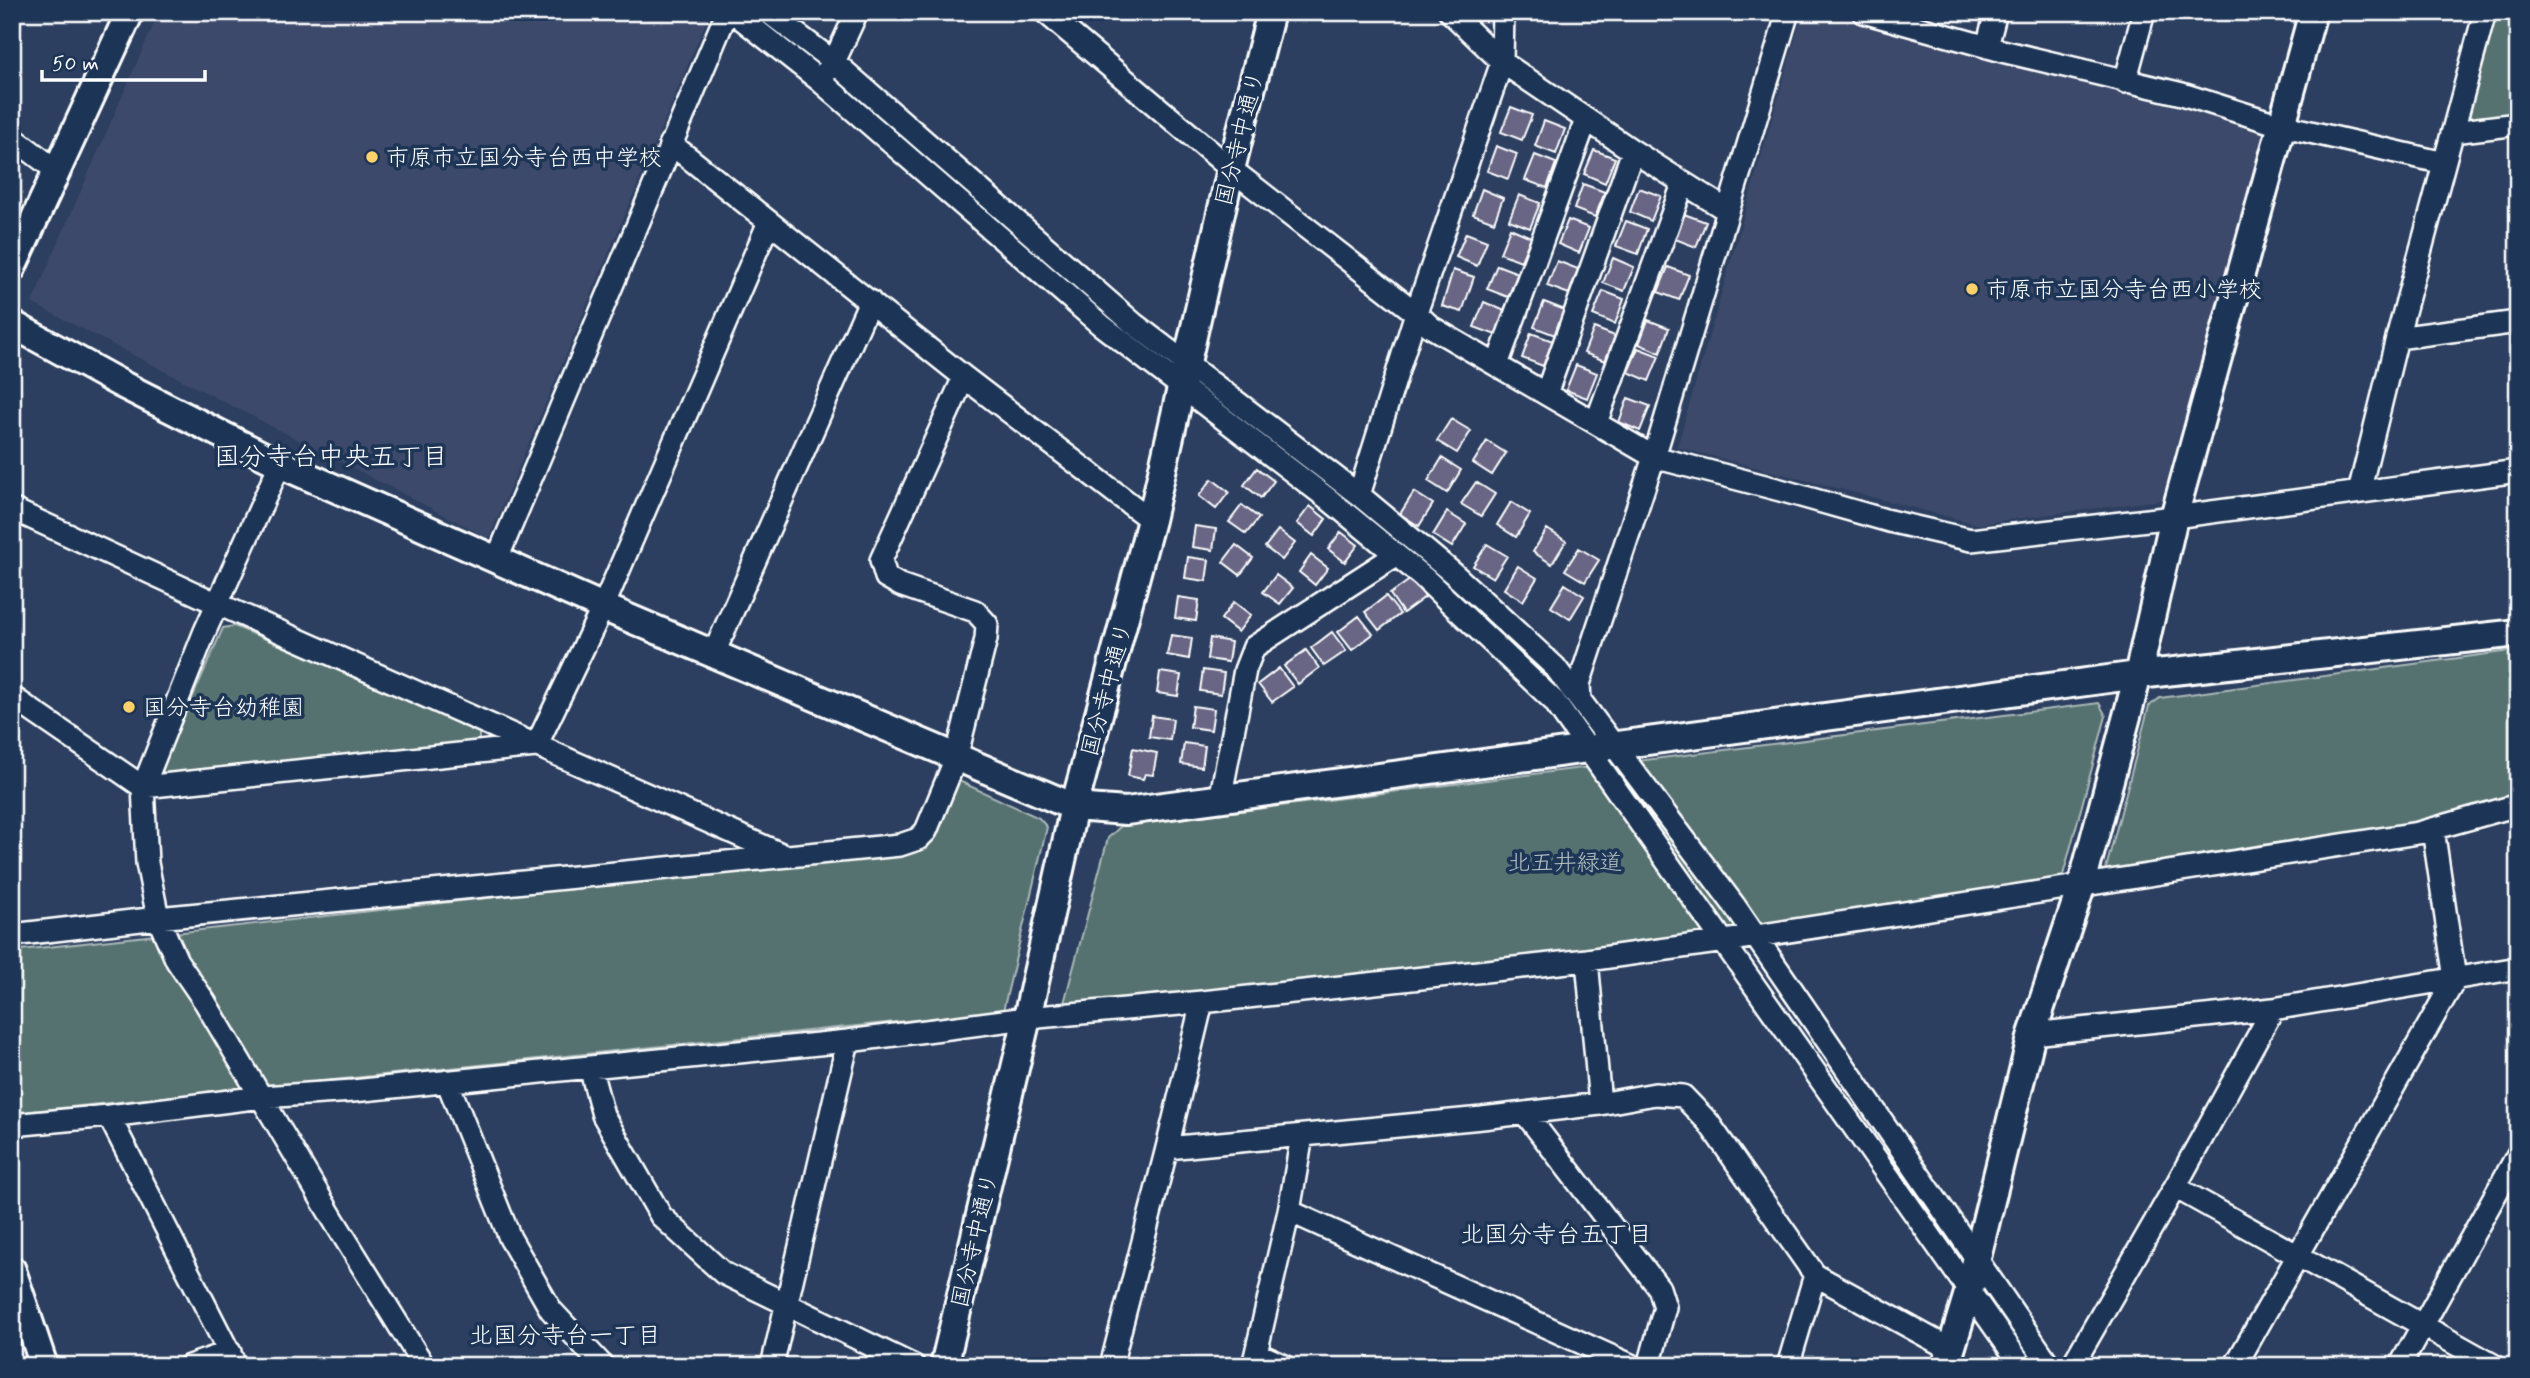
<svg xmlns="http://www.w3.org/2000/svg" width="2530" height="1378" font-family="Mynerve,'Klee One',sans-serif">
<rect width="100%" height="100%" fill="#2c3f60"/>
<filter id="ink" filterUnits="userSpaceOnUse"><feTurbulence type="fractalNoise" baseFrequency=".0143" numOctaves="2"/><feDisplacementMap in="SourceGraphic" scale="14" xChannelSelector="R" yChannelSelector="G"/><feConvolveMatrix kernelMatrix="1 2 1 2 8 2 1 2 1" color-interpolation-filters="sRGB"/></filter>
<g filter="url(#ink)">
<path fill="#3e4a6b" d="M159 12H710L489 538 32 303Z
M1803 12H1818L2266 131 2161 500 1977 524 1677 447Z"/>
<path fill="#577270" stroke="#abb8b8" stroke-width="2" d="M2493 12H2518V119L2471 125 2466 116Z
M234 626 479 728V742L167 777 161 769 223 628Z
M2518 650V796L2436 822 2105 872 2149 706 2160 698Z
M2099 703 2106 716 2062 879 1582 951 1063 1007 1108 838 1121 826Z
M959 781 1039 818 1047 827 1003 1011 12 1113V951L927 849Z"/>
<path fill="#696584" stroke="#fff" stroke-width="2" d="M1511 107 1532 115 1522 140 1501 132Z
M1544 121 1565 129 1556 154 1535 146Z
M1496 146 1517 154 1508 179 1487 171Z
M1594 150 1615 158 1605 183 1584 174Z
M1535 155 1556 163 1547 188 1525 180Z
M1583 184 1605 192 1595 217 1574 209Z
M1639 188 1661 196 1651 221 1630 212Z
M1482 189 1503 198 1494 222 1473 214Z
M1519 195 1540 203 1530 228 1509 220Z
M1684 214 1706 222 1696 247 1675 239Z
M1568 220 1589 228 1579 253 1558 244Z
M1626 221 1647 229 1638 254 1616 246Z
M1510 228 1531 237 1521 261 1500 253Z
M1466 233 1487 241 1477 266 1456 257Z
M1613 258 1634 267 1624 291 1603 283Z
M1557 261 1578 269 1569 294 1547 286Z
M1497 265 1518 273 1508 297 1487 289Z
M1668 267 1689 275 1679 300 1658 292Z
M1453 270 1474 277 1462 312 1442 306Z
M1603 291 1624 299 1615 324 1593 315Z
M1484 302 1505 311 1496 335 1474 327Z
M1544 302 1565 310 1555 335 1534 327Z
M1648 320 1669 328 1660 353 1639 344Z
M1594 328 1615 336 1605 361 1584 353Z
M1531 333 1553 341 1543 366 1522 358Z
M1638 348 1659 356 1649 381 1628 372Z
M1576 365 1597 373 1587 398 1566 390Z
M1628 398 1650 406 1640 431 1619 422Z
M1451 419 1471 431 1457 453 1437 441Z
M1487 441 1506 453 1492 475 1473 463Z
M1442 458 1461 470 1447 493 1428 481Z
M1257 468 1274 481 1261 498 1244 485Z
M1212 479 1229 492 1216 509 1199 496Z
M1476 482 1495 494 1481 516 1461 504Z
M1414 492 1433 504 1419 526 1400 514Z
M1511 502 1530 514 1516 537 1497 525Z
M1242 505 1259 518 1246 534 1229 522Z
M1310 506 1326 519 1314 536 1297 523Z
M1447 512 1466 524 1452 547 1433 535Z
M1195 526 1216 529 1213 550 1192 547Z
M1547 529 1566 541 1552 564 1533 552Z
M1278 530 1295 543 1282 560 1265 547Z
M1341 532 1358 545 1345 562 1328 549Z
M1487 544 1507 556 1493 578 1473 566Z
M1236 545 1253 558 1240 575 1223 562Z
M1579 548 1599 560 1585 582 1565 570Z
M1311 555 1328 568 1315 585 1299 572Z
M1188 557 1209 560 1206 581 1185 578Z
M1518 566 1537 578 1523 601 1504 589Z
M1276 575 1293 588 1280 604 1263 592Z
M1411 579 1425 597 1403 613 1390 594Z
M1565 584 1584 596 1570 619 1551 607Z
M1386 596 1400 614 1379 630 1365 612Z
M1178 597 1199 600 1196 621 1175 618Z
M1234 602 1251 615 1238 632 1221 619Z
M1359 616 1373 634 1352 650 1338 632Z
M1332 632 1346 651 1324 666 1311 648Z
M1171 635 1192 638 1189 659 1167 655Z
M1210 638 1231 642 1228 662 1207 659Z
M1306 650 1319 668 1298 684 1284 666Z
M1279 668 1293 687 1272 702 1258 684Z
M1203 670 1224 673 1221 694 1200 691Z
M1160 672 1181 675 1178 696 1157 693Z
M1193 706 1214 709 1211 730 1190 727Z
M1152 716 1173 719 1170 740 1149 737Z
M1184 743 1205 746 1202 767 1181 764Z
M1133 748 1157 753 1153 775 1145 774 1143 779 1128 776Z"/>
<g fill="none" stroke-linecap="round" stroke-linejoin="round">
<defs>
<path id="minor" d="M733 12 819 80 1101 325 1327 498 1423 577 1554 701 2022 1366
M768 12 834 62 1133 323 1359 495 1454 574 1555 667 1734 905 2050 1366
M1045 12 1231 169 1416 313 1431 327 1654 457 1780 490 1889 521 1971 540 2174 517 2518 471
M1450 12 1502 62 1633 151 1728 211
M1863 12 2002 51 2182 94 2280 125 2444 163
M1987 47 1996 12
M826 72 834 62 857 12
M2125 82 2144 12
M2453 132 2518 124
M12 137 57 171
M670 143 964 377 1151 520
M2397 338 2518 322
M1497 365 1586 120
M1546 394 1633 151
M1596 423 1683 184
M280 464 205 631 143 787 147 863 158 918 177 961 205 1002 333 1219 424 1366
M2359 492 2397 338 2485 12
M1359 495 1416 313 1502 62 1503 12
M12 509 218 604 781 854
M497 559 727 12
M714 653 870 301
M12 697 143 787 536 746 603 607 769 222
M1580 700 1579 684 1654 457 1788 12
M1220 800 1245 670 1254 647 1396 555
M12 935 158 918 900 845 918 839 926 831 956 758 986 639 987 624 975 611 900 585 886 577 881 560 964 377
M1587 960 1600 1104
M2032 1034 2273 1009 2518 968
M590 1067 603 1115 661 1216 723 1273 914 1366
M447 1081 510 1238 551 1310 603 1366
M1525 1113 1659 1288 1665 1307 1649 1366
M109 1116 236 1366
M12 1125 109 1116 262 1097 353 1091 848 1041 1027 1018 1202 1002 1587 960 1725 941 2418 833 2518 805
M1167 1148 1482 1118 1600 1104 1655 1094 1683 1096 1708 1122 1815 1275 1950 1349
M2175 1187 2495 1366
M1289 1211 1633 1366
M1256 1353 1285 1366
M189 1366 230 1352
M772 1366 848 1041
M1111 1366 1167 1148 1202 1002
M1253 1366 1289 1211 1302 1136
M1788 1366 1815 1275
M2072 1366 2175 1187 2273 1009
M2235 1366 2455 979 2433 829
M2400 1366 2518 1154"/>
<path id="tertiary" d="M12 268 130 12
M12 324 121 384 280 464 603 607 1074 807 1126 811 2138 675 2518 633
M12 1270 44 1366
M944 1366 1027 1018 1074 807 1151 520 1231 169 1271 12
M1946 1366 1969 1290 2032 1034 2082 884 2138 675 2174 517 2313 12"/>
</defs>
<use href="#minor" stroke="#fff" stroke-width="26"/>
<use href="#tertiary" stroke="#fff" stroke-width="32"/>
<use href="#minor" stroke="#1d3557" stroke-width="21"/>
<use href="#tertiary" stroke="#1d3557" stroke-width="26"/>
</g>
</g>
<g fill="#ffd166" stroke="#1d3557" stroke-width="2.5">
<circle cx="372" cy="157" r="7"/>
<circle cx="1972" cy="289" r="7"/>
<circle cx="129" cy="707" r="7"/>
</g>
<g text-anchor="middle" stroke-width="7" stroke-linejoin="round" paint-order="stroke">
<g font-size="23" fill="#fff" stroke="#1d3557">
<text transform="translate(1239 138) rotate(-76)" y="8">国分寺中通り</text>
<text transform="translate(1106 689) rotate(-75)" y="8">国分寺中通り</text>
<text transform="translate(974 1240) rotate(-77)" y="8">国分寺中通り</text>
</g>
<g font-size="23" fill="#fff" stroke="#1d3557" text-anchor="start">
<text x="386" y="165">市原市立国分寺台西中学校</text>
<text x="1986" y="297">市原市立国分寺台西小学校</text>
<text x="143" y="715">国分寺台幼稚園</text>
</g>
<g font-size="23" fill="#b3c0bf" stroke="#1d3557">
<text x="1565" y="870">北五井緑道</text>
</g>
<g font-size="24" fill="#fff" stroke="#1d3557">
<text x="1556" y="1242">北国分寺台五丁目</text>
<text x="565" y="1343">北国分寺台一丁目</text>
</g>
<g font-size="26" fill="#fff" stroke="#1d3557">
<text x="331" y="465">国分寺台中央五丁目</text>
</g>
</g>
<rect width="2530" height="1378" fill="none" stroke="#1d3557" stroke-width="42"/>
<rect x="21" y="21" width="2488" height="1336" fill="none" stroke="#fff" stroke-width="2.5" filter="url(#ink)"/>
<path d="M42 70v10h163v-10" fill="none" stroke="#ffffff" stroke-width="3.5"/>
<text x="52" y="70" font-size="21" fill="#ffffff" stroke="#1d3557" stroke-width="5" paint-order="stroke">50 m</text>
</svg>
